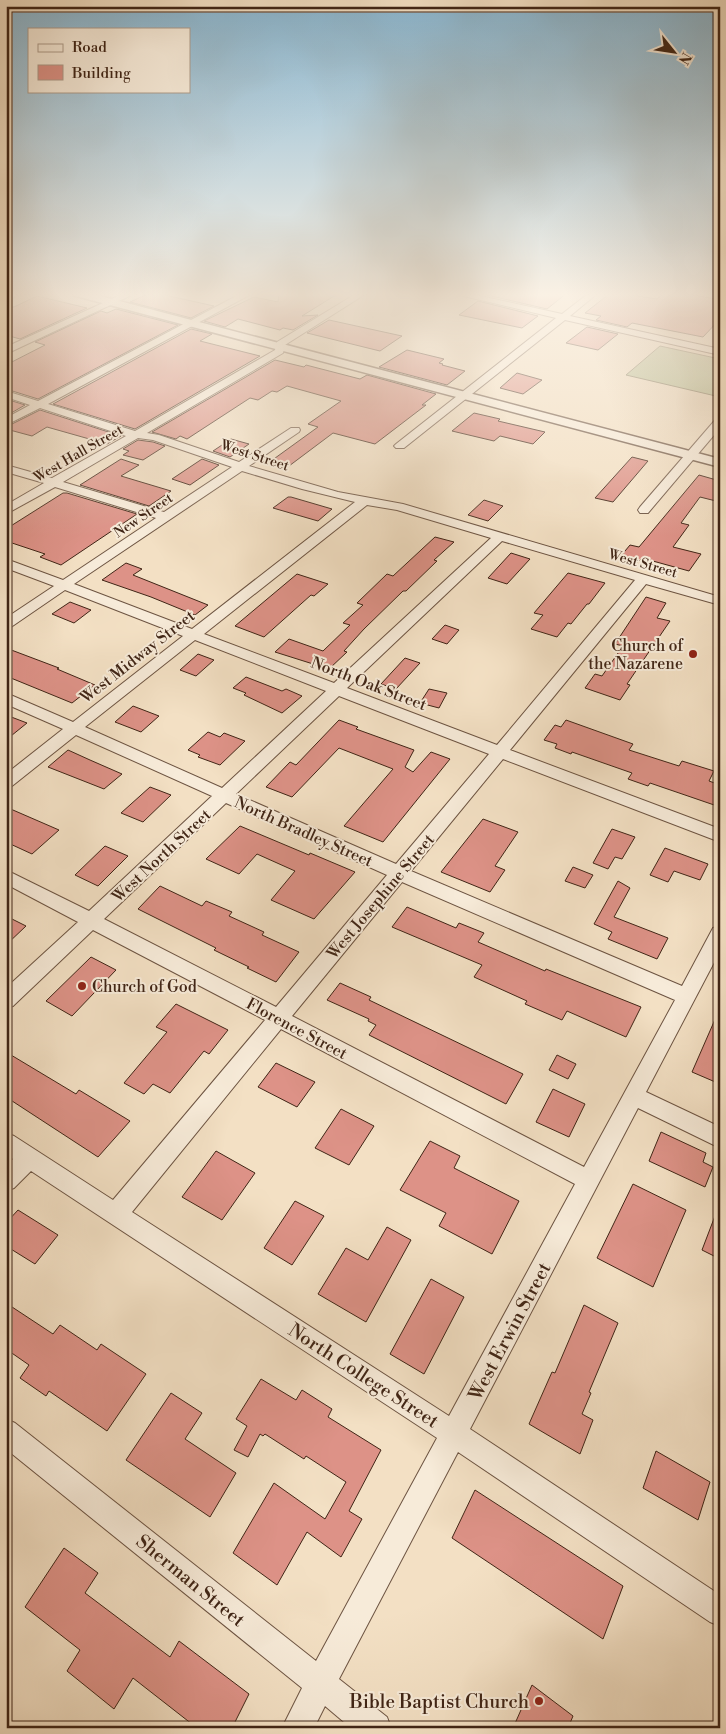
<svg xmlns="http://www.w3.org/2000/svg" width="726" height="1734" font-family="'Libre Bodoni',serif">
<rect width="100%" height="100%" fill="#f3e0c4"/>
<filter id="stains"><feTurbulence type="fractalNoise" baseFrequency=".004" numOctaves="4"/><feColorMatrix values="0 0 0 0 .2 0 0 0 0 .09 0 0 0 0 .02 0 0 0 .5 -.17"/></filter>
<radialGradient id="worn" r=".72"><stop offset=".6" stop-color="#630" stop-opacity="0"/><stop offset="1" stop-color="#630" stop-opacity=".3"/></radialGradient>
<path fill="#b9c396" stroke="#7c7456" d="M660 346 720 359V397L626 375Z"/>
<path fill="#dd9287" stroke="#402516" d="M150 293H156L214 306 191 318 130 302Z
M279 293H339L302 316 318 315 293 330 283 328 280 330 238 319 225 327 204 321 254 297 278 302Z
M490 293H567L547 309 487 295Z
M619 293 657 299 664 293H684L720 300V319L703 337 632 323 627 327 596 320 601 316 585 313 609 294 615 295Z
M37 296 87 308 20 339 6 335V305L14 307Z
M478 301 538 316 522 328 459 315Z
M116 309 178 325 38 399 6 389V365L45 345 35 342 101 311 107 313Z
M329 320 402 336 380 351 307 333Z
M587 327 618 334 598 350 566 343Z
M191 329 212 334 200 341 260 356 135 429 53 404Z
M407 350 444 359 439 363 443 364 442 365 465 371 447 385 379 367Z
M275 360 304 367 306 365 360 379 367 375 436 394 422 405H426L375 444 333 433 289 466 271 461 318 427 308 424 341 401 287 386 277 392 272 391 258 400 250 398 187 439 180 436 176 439 152 432Z
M517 373 542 380 523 394 500 388Z
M6 399 25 405 6 416Z
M40 410 121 436 107 444 47 427 32 436 6 429V427Z
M474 413 500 419 498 421 545 432 533 444 500 436 494 441 452 431Z
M231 439 249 444 230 457 213 451Z
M138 440 153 442 165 446 143 460 123 455 129 451 123 449Z
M632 457 648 461 613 502 595 498Z
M121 459 139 465 121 476 171 491 149 506 80 485Z
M202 459 219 465 190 485 172 479Z
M699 475 720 481V502L700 497 681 523 689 525 673 547 701 554 689 571 642 558 638 562 620 557 630 545 639 547Z
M63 493H67L137 514 61 565 40 557 45 554 6 541V529Z
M288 497H291L332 509 318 521 273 508Z
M484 500 503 506 488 521 468 515Z
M435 537 454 542 434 560 437 561 406 591H403L364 629 344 651 347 652 329 669 275 652 289 639 323 651 350 625 343 623 363 605 357 603 387 574 393 576Z
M511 553 530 559 507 584 488 578Z
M126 563 142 569 133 575 208 605 195 615 151 597 102 580Z
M568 573 605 583 589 604H587L571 624 568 623 557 637 531 629 543 615 534 613Z
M297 574 328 584 314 596 311 595 264 637 235 626Z
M646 597 666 603 657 618 670 621 627 684 630 685 620 700 585 688 595 674 602 676 623 646 615 644Z
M70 602 91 610 74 623 52 614Z
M445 625 459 630 447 644 432 639Z
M6 648 59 668 57 669 95 685 72 703 6 676Z
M198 654 214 660 196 676 180 670Z
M405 658 420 663 396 689 381 684Z
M246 677 282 691 286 689 302 696 282 713 244 695 246 693 233 688Z
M429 689 447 693 439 708 420 703Z
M133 706 159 716 141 732 115 722Z
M6 715 27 723 6 740Z
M339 720 358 727 356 729 414 750 405 767 413 772 431 752 450 759 383 842 344 826 393 769 339 748 292 797 266 787 290 762 296 765Z
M566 720 633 744 629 750 679 766 682 761 714 771 709 781 720 785V807L650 783 648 786 628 779 632 773 572 752 571 754 555 748 557 744 544 740 555 725 561 727Z
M208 732 220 737 224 733 245 741 220 765 198 757 200 755 188 750Z
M68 750 90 760 122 774 104 789 48 767Z
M150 787 171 795 143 822 121 813Z
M6 807 59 830 32 854 6 842Z
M483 819 518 832 495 866 505 870 490 892 441 872Z
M240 826 309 855 310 853 355 872 314 919 271 900 295 871 257 854 239 874 206 859Z
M612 829 635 837 622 859 615 857 608 869 593 863Z
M105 846 128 856 98 886 75 875Z
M665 848 708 864 700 880 674 871 668 882 650 875Z
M573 867 593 875 585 888 565 881Z
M618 881 630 888 614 917 668 938 657 959 608 939 612 932 594 924Z
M160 886 202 906 206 901 232 912 229 916 264 932 262 935 299 952 276 982 247 968 249 967 214 950 216 948 138 909Z
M407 907 456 928 459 923 484 933 478 942 545 971 546 969 641 1007 626 1037 567 1011 562 1020 525 1004 527 1001 474 977 482 965 392 927Z
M6 916 26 926 6 945Z
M91 957 116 970 72 1016 46 1001Z
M340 983 371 997 369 1000 523 1074 506 1104 369 1035 376 1025 368 1021 369 1019 327 1000Z
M176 1004 228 1030 209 1054 204 1051 170 1093 153 1084 144 1094 124 1083 167 1032 156 1027Z
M720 1008V1084L692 1072Z
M6 1052 76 1094 79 1090 130 1121 98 1157 6 1097Z
M557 1055 576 1064 568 1079 549 1070Z
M276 1063 315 1082 297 1107 258 1087Z
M553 1089 585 1104 569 1137 536 1122Z
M341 1109 374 1126 349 1165 315 1148Z
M661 1132 706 1153 703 1162 713 1167 705 1187 649 1161Z
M430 1141 460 1156 454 1168 519 1201 492 1254 439 1226 446 1213 400 1190Z
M216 1151 255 1173 222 1220 182 1197Z
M633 1184 686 1210 653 1287 597 1258Z
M295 1201 324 1216 292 1265 264 1248Z
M718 1208H720V1259L702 1250Z
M18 1210 58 1235 35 1264 6 1246V1223Z
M387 1227 411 1240 366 1322 318 1294 346 1248 368 1260Z
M431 1279 464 1297 424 1374 390 1354Z
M6 1303 53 1334 60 1325 97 1350 101 1344 146 1374 107 1431 49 1391 46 1396 20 1378 29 1365 6 1349Z
M584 1305 618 1323 589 1392 591 1393 582 1414 593 1420 580 1454 529 1424 552 1372 555 1373Z
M261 1379 296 1400 302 1390 332 1409 328 1417 381 1450 349 1511 362 1519 341 1557 307 1532 277 1585 233 1553 274 1483 325 1519 346 1482 306 1456 304 1459 265 1434 263 1436 260 1434 248 1457 234 1450 247 1426 236 1419Z
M171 1393 202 1413 185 1439 236 1473 210 1517 126 1460Z
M656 1451 710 1482 698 1520 643 1488Z
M475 1490 623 1586 603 1639 452 1538Z
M64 1548 98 1573 85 1593 170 1657 179 1641 249 1694 232 1728H197L133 1678 114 1709 67 1671 80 1650 25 1607Z
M532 1685 573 1716 568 1728H513Z"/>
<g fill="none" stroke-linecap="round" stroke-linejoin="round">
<defs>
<path id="minor" d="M10 293H22L6 301V295Z
M125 293H136L6 354V347Z
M242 293H253L48 404 135 431 275 350 277 342 357 293H367L285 345 283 353 147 433 159 435 239 462 291 428H299L300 430 299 432 249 466 338 492 403 504 720 597V605L646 584 510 750 720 829V842L503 759 411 871 682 986 713 928 720 926V951L646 1092 720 1127V1148L638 1108 470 1429 720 1595V1626L710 1622 458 1452 339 1679 387 1717 391 1728H351L325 1706 314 1728H282L302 1688 6 1449V1419L15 1423 316 1661 437 1438 31 1171 14 1188 6 1191V1166L13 1159 6 1155V1133L14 1136 113 1200 265 1020 93 930 13 1006 6 1008V988L78 922 6 884V870L89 911 212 796 76 735 12 786 6 787V774L63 729 6 704V693L73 722 183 636 65 590 11 627 6 628V618L54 586 6 568V559L63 580 156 518 55 487 6 514V505L44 483 6 472V465L52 478 126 436 40 408 6 425V418L30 405 6 397V391L38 401ZM138 438 153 440 232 467 164 512 63 482ZM242 471 302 489 355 502 192 629 74 584ZM367 505 397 510 491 538 334 683 204 634ZM502 541 635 580 497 745 347 688ZM195 640 326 691 222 788 85 727ZM339 696 489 754 396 864 236 794ZM226 803 387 875 276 1007 104 919ZM402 882 675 1000 584 1167 292 1016ZM281 1029 575 1184 449 1416 132 1212Z
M451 293H467L562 314 589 293H598L570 316 720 349V355L565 320 404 448H396L394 446 396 444 556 318Z
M720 418V428L648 513H640L638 510 640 507 716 419Z"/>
<path id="tertiary" d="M70 293H89L720 459V467L72 295Z"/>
</defs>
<use href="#minor" stroke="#6d5442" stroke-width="2"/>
<use href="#tertiary" stroke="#6d5442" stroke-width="3"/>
<use href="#minor" fill="#f7ebd9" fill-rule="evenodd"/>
<use href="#tertiary" fill="#f7ebd9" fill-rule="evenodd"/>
</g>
<linearGradient id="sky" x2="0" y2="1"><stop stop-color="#89b8d4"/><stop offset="0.55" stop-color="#faf1e4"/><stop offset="1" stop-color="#faf1e4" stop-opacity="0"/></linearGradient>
<rect width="726" height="536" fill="url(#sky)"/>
<g fill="#8f2418" stroke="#f7ebd9" stroke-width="2">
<circle cx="693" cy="654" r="5"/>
<circle cx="82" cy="986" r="5"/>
<circle cx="539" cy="1701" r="5"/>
</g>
<g text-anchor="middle" stroke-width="4" stroke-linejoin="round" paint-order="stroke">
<g font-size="14" fill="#402516" stroke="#f7ebd9">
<text transform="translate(78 453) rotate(-30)" y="5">West Hall Street</text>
<text transform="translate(255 455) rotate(18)" y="5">West Street</text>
<text transform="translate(143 515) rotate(-34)" y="5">New Street</text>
<text transform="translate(643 563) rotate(16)" y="5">West Street</text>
</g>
<g font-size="16" fill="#402516" stroke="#f7ebd9" text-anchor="end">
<text x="683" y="651">Church of<tspan x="683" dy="18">the Nazarene</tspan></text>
<text x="92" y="992" text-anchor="start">Church of God</text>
</g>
<g font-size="16" fill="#402516" stroke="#f7ebd9">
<text transform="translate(137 656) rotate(-38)" y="6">West Midway Street</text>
<text transform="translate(369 683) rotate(21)" y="6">North Oak Street</text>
<text transform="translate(304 831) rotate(24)" y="6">North Bradley Street</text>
<text transform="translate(161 855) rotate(-43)" y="6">West North Street</text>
<text transform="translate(380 896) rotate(-50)" y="6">West Josephine Street</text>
<text transform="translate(297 1028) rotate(28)" y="6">Florence Street</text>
</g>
<g font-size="19" fill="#402516" stroke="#f7ebd9">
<text transform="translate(509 1331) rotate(-62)" y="7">West Erwin Street</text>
<text transform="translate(364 1375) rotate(33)" y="7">North College Street</text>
<text transform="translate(191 1580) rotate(39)" y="7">Sherman Street</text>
</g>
<g font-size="19" fill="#402516" stroke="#f7ebd9" text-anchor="end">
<text x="529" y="1708">Bible Baptist Church</text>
</g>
</g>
<rect width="726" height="1734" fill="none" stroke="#f3e0c4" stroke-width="25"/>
<rect x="8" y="8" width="711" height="1719" fill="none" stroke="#402516" stroke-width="2.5"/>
<rect x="12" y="12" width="701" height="1709" fill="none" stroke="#402516"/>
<rect x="28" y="28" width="162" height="65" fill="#f7ebd9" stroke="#ae9c8b"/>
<rect x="38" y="44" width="25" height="8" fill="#f7ebd9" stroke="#ae9c8b"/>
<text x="72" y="52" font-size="15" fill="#402516">Road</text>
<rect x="38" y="65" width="25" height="15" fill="#dd9287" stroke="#ae9c8b"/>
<text x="72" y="78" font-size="15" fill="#402516">Building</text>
<g transform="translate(674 52) rotate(120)" stroke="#f7ebd9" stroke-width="4" paint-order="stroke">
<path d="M0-4L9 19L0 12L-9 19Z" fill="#402516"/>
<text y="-8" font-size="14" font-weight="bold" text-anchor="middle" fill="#402516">N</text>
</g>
<rect width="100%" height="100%" filter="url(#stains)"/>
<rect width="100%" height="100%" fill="url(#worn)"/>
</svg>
